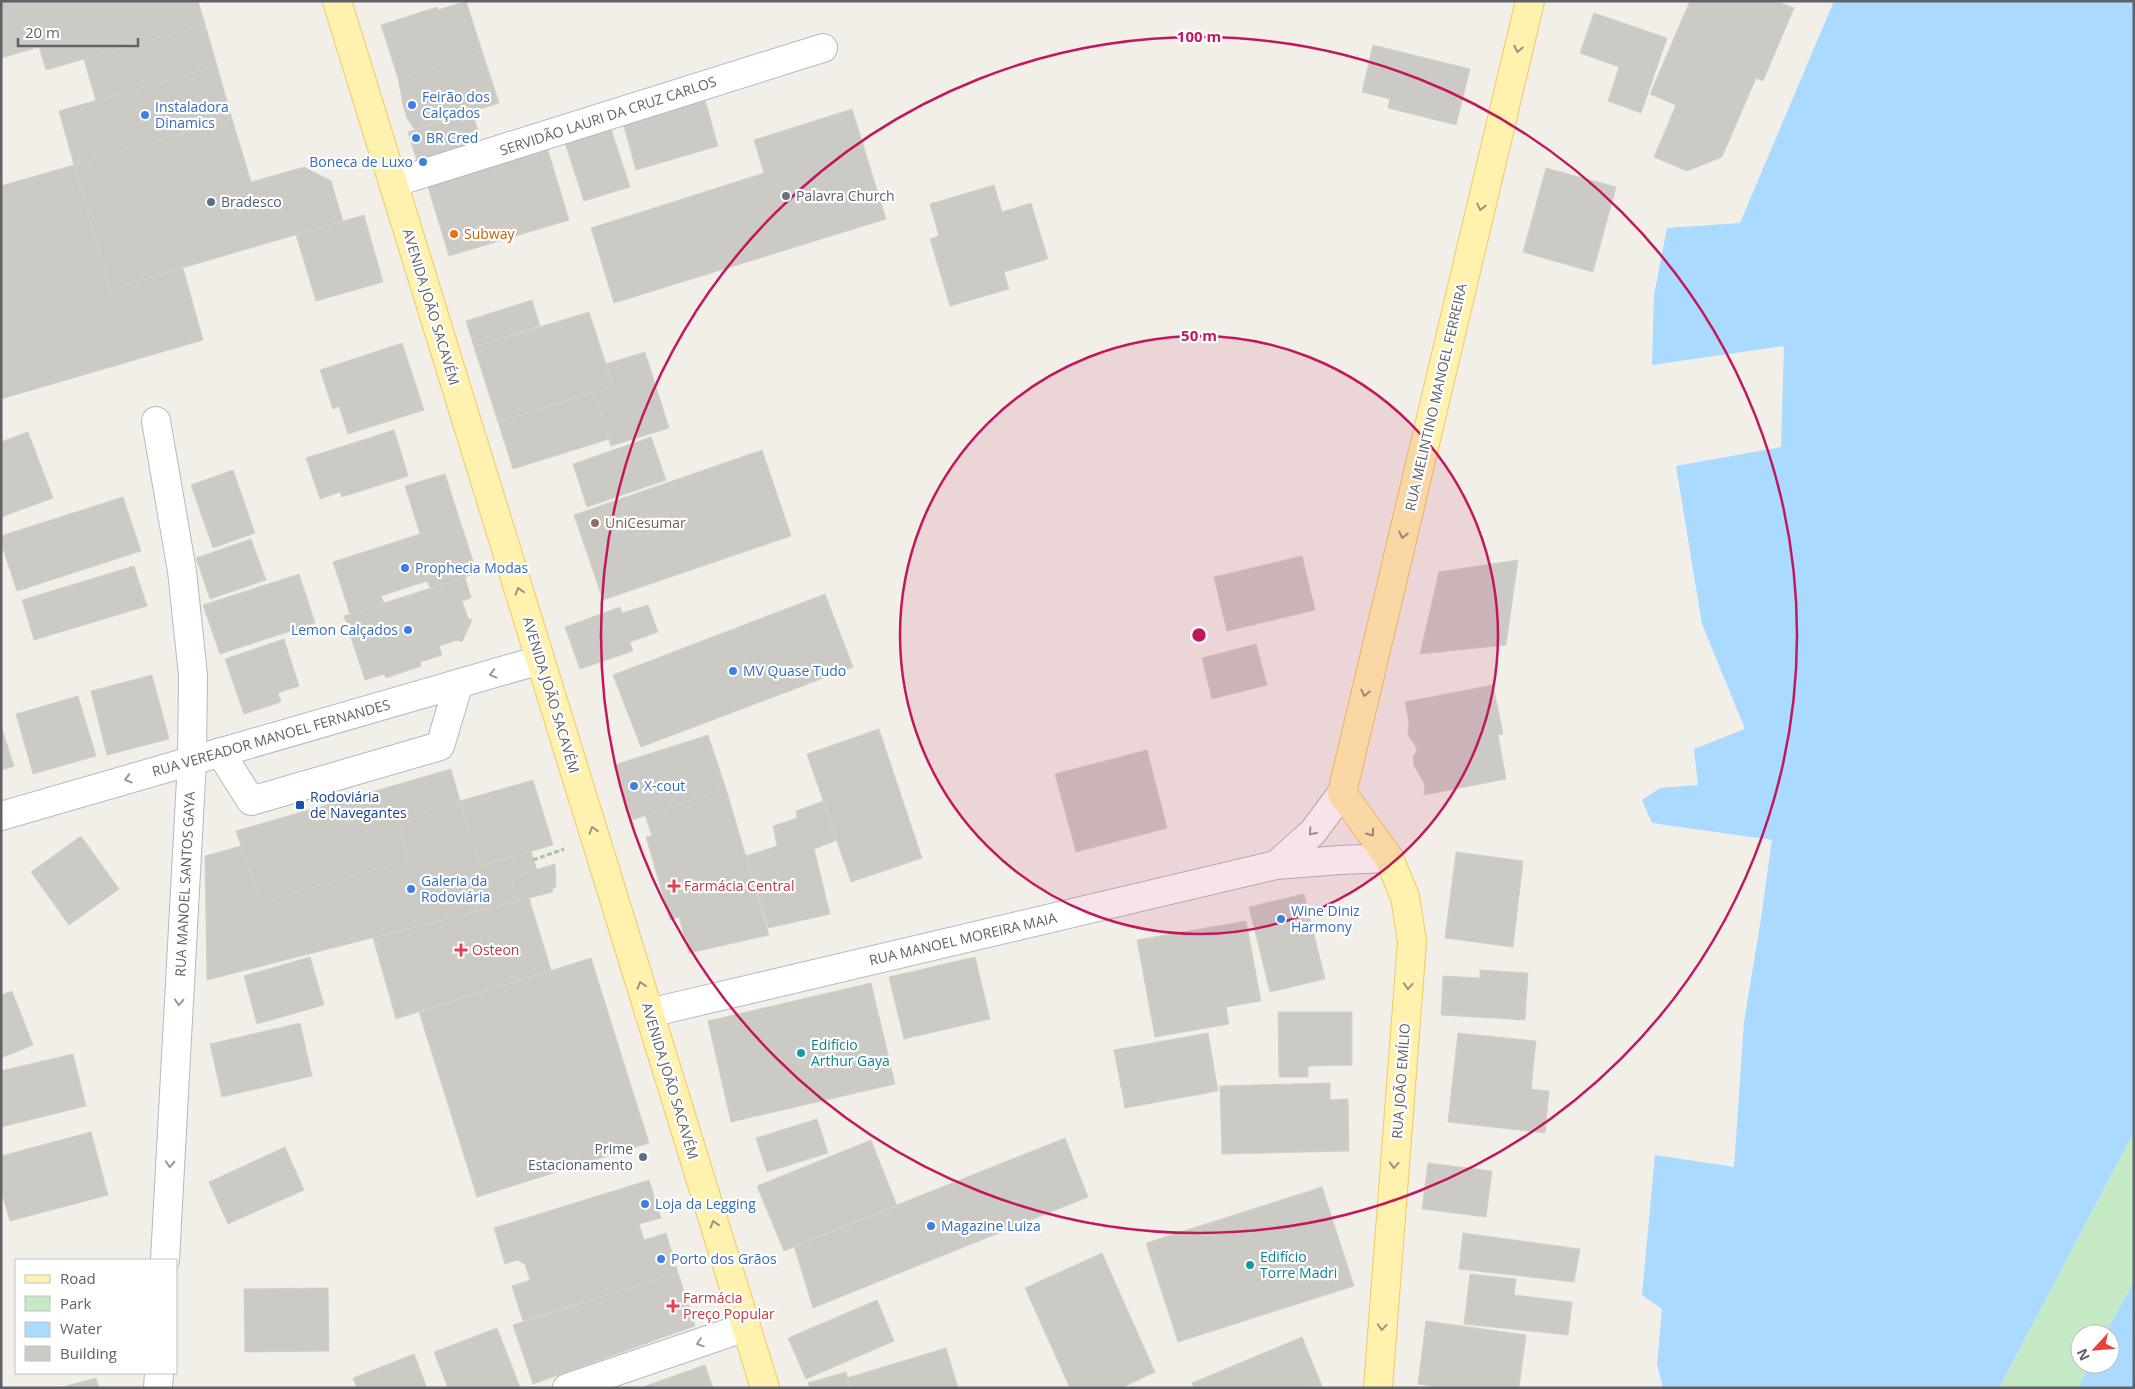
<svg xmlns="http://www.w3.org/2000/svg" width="2135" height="1389" font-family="'Open Sans',sans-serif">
<rect width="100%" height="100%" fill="#f1efe8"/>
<path fill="#c5e8c5" d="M2134 1132V1281L2105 1334H2080V1364H2090L2078 1388H1999Z"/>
<path fill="#aadaff" d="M1834 1H2134V1132L1999 1388H1663L1657 1364 1662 1309 1642 1295 1655 1155 1734 1167 1744 1022 1760 925 1772 840 1652 823 1642 800 1660 788 1698 785 1694 749 1745 729 1702 624 1676 466 1781 447 1784 346 1652 365 1654 295 1667 228 1740 223Z
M2134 1281V1388H2078L2090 1364H2110V1334H2105Z"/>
<path fill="#cccac5" stroke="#d6d1c6" d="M1 1H198L205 24 46 70 39 47 1 58Z
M466 1 482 51 398 78 381 25 437 7 438 10Z
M1690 1H1777L1794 8 1763 81 1756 78 1722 157 1687 171 1654 157 1676 105 1650 94Z
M1594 13 1667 38 1641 113 1608 101 1619 67 1580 53Z
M205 24 217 66 96 101 84 59Z
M1373 45 1470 69 1456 125 1388 108 1390 99 1362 92Z
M482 51 499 103 415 130 407 118 403 105 398 78Z
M217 66 232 119 74 165 59 111Z
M705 100 718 146 636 170 623 123Z
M852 109 886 219 614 303 591 228 764 173 754 140Z
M472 112 478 130 465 134 472 154 420 171 408 132Z
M232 119 251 182 304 167 331 181 343 221 110 289 74 165Z
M611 129 630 187 584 201 565 143Z
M547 147 569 220 449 256 427 184Z
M74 165 110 289 183 268 203 340 1 399V186Z
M1546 168 1616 187 1593 272 1523 252Z
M994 185 1002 212 1031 203 1048 259 1004 272 1009 289 950 306 930 239 939 236 930 204Z
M364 215 383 282 316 301 296 235Z
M532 300 540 326 474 347 466 321Z
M589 312 613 386 498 422 474 347Z
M402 343 424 410 348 434 339 406 333 409 320 370Z
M645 352 669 428 611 446 594 392 613 386 606 364Z
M594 392 609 439 513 469 498 422Z
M394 430 408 476 342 497 340 492 320 499 306 458Z
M28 432 53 498 1 517V442Z
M651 437 666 480 587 507 573 464Z
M762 450 791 536 603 600 574 515Z
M233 470 255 533 213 548 191 485Z
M445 474 460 521 420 534 405 486Z
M123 497 141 551 17 591 1 543V536Z
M460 521 477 573 430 588 427 581 381 596 384 603 350 614 333 562Z
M251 539 266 580 210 599 196 558Z
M1302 556 1315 610 1227 631 1214 577Z
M1518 560 1506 645 1420 654 1439 572Z
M134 566 147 606 34 640 22 600Z
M299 574 315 623 220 654 203 605Z
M465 577 471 598 462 601 468 618 472 620 462 642 457 640 439 646 442 655 420 662 421 666 386 678 384 674 365 680 344 616Z
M825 594 853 667 641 747 613 675Z
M648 605 658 632 630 642 633 651 580 669 565 627 620 607 622 613Z
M284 639 299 686 278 693 281 702 244 714 225 659Z
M1256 644 1267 685 1212 699 1202 658Z
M152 675 169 739 107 755 91 691Z
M1493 685 1503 734 1498 735 1506 779 1424 795 1425 784 1414 766 1413 757 1417 750 1415 745 1408 735 1409 722 1405 702Z
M78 696 96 756 33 774 16 714Z
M1 726 14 766 1 770Z
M879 729 922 858 851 882 807 754Z
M708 735 726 789 632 820 614 765Z
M1147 750 1167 828 1076 852 1055 774Z
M451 769 460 801 399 820 408 860 260 902 236 831Z
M533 780 553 845 480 866 460 801Z
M726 789 769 935 689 953 679 917 670 920 646 837 652 836 645 815Z
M460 801 480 866 531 851 537 870 511 877 517 901 207 980 205 856 241 846 260 902 408 860 399 820Z
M824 801 837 840 814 849 830 914 768 928 746 856 777 846 773 826 797 818 796 811Z
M81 836 119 889 69 925 31 872Z
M1456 852 1523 861 1513 947 1445 938Z
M555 864 556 887 552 889 553 892 517 901 511 877Z
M1304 894 1325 979 1270 992 1249 907Z
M529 898 551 970 396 1019 373 938Z
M1246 921 1261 1001 1226 1007 1229 1024 1155 1037 1137 940Z
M310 957 324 1005 257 1024 244 976Z
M975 957 990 1019 904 1039 889 977Z
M591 958 649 1143 477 1197 419 1012Z
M1480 970 1528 973 1525 1020 1441 1015 1443 976 1480 978Z
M871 983 895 1084 731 1122 708 1021Z
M12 991 33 1045 1 1058V995Z
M1278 1012H1352V1065L1308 1066V1077H1279Z
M300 1023 312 1076 222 1097 210 1044Z
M1208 1033 1218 1091 1125 1108 1114 1050Z
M1458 1033 1536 1041 1531 1089 1549 1091 1545 1133 1448 1122Z
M73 1054 86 1106 1 1127V1071Z
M1330 1083V1100L1348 1099 1349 1151 1222 1154 1220 1086Z
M817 1119 828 1153 767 1172 756 1138Z
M91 1132 108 1195 10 1221 1 1190V1156Z
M1065 1138 1088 1197 813 1308 794 1246Z
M871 1140 897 1206 784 1251 757 1186Z
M285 1147 304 1190 228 1224 209 1182Z
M1428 1163 1492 1171 1486 1217 1422 1209Z
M649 1180 661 1218 639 1224 644 1240 666 1233 678 1273 523 1321 512 1286 530 1280 525 1264 517 1260 505 1264 494 1228Z
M1322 1187 1354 1286 1178 1342 1146 1243Z
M1463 1233 1580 1249 1574 1282 1459 1269Z
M1102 1253 1155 1372 1121 1388H1070L1025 1288Z
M678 1273 695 1326 533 1384 513 1325Z
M1470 1274 1516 1279 1514 1295 1572 1302 1568 1335 1464 1324Z
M328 1288 329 1351 245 1352 244 1289Z
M877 1300 894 1341 806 1379 788 1338Z
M1426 1321 1526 1335 1519 1388H1445L1418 1384Z
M497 1328 520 1387 448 1388 434 1352Z
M1302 1337 1322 1386 1194 1388 1192 1383Z
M946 1348 958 1388H850L847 1378Z
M414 1354 427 1388H357L353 1378Z
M705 1365 713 1388H640Z
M846 1372 850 1388H810L808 1383Z
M96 1378 99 1388H59Z"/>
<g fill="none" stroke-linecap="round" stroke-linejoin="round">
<defs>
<path id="minor" d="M393 183 823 48
M156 421 182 571 193 675 192 761 165 1260
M220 752 251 801 440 746 459 683
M1 816 540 660
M1276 865 1313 832 1342 793
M649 1013 1276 865 1340 860 1389 858
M158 1388 159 1373
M567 1388 746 1327"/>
<path id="major" d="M337 1 765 1388
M1378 1388 1412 941 1405 897 1389 858 1342 793 1530 1"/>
</defs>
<use href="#minor" stroke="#b5b8bc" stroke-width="30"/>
<use href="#major" stroke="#f2c960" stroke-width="30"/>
<path stroke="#9cc7a9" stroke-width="3" stroke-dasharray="5 2.5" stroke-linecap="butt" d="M533 860 564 849"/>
<use href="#minor" stroke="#fff" stroke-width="28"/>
<use href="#major" stroke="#fff2af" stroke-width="28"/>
</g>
<defs><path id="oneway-chevron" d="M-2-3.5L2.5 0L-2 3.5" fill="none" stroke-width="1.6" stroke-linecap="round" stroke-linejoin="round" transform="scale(1.25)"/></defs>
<g stroke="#979581">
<use href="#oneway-chevron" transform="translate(1518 49) rotate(103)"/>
<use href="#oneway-chevron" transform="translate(1481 207) rotate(103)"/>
<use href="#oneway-chevron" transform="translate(1403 535) rotate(103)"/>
<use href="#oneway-chevron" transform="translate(519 591) rotate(-107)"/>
<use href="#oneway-chevron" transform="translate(1365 693) rotate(103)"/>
<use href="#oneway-chevron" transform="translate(593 830) rotate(-107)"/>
<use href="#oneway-chevron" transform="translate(1371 833) rotate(54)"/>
<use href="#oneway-chevron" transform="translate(641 985) rotate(-107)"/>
<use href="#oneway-chevron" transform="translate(1408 986) rotate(94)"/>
<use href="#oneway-chevron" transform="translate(1394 1165) rotate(94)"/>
<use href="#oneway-chevron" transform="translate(714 1224) rotate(-107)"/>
<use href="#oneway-chevron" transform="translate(1382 1327) rotate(94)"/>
</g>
<g stroke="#979a9d">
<use href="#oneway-chevron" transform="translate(493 674) rotate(165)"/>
<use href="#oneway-chevron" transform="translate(128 779) rotate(164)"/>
<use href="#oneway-chevron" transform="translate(1312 832) rotate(132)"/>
<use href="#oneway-chevron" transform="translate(179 1002) rotate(93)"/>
<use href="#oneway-chevron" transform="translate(170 1164) rotate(93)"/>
<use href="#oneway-chevron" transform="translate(700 1343) rotate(161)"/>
</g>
<circle cx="1199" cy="635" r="299" fill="#c2185b" fill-opacity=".12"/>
<g fill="none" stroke="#c2185b" stroke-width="2.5">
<circle cx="1199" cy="635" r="299"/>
<circle cx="1199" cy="635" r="598"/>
</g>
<g fill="#3f7fe0" stroke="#fff" stroke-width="2">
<circle cx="412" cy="105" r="5"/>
<circle cx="145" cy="115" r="5"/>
<circle cx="416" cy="138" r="5"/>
<circle cx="423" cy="162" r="5"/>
<circle cx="405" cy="568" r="5"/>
<circle cx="408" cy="630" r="5"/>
<circle cx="733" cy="671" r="5"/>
<circle cx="634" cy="786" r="5"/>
<circle cx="411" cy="889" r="5"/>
<circle cx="1281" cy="919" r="5"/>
<circle cx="645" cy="1204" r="5"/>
<circle cx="931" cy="1226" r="5"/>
<circle cx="661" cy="1259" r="5"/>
</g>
<circle fill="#6b7280" stroke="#fff" stroke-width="2" cx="786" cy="196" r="5"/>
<g fill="#5c6f8a" stroke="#fff" stroke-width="2">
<circle cx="211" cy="202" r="5"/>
<circle cx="643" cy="1157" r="5"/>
</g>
<circle fill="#e8710a" stroke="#fff" stroke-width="2" cx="454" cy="234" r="5"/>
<circle fill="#8d6e63" stroke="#fff" stroke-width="2" cx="595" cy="523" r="5"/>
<rect fill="#1a4fb4" stroke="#fff" stroke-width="2" x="295" y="800" width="10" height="10" rx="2.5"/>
<g fill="#e0444e" stroke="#fff" stroke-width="2">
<path d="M671.5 878.5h5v5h5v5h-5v5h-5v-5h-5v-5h5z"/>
<path d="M458.5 942.5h5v5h5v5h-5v5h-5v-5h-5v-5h5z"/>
<path d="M670.5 1298.5h5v5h5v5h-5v5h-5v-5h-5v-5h5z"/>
</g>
<g fill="#0f9aa8" stroke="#fff" stroke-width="2">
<circle cx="801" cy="1053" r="5"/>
<circle cx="1250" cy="1265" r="5"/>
</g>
<g text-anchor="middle" stroke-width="4.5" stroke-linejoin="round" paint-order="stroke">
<g font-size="14" fill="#366cbe" stroke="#fff" text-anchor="start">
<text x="422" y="102">Feirão dos<tspan x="422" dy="16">Calçados</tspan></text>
<text x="155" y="112">Instaladora<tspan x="155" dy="16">Dinamics</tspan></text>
<text x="426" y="143">BR Cred</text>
<text x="413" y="167" text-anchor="end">Boneca de Luxo</text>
<text x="415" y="573">Prophecia Modas</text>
<text x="398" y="635" text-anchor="end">Lemon Calçados</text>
<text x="743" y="676">MV Quase Tudo</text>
<text x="644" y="791">X-cout</text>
<text x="421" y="886">Galeria da<tspan x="421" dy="16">Rodoviária</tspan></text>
<text x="1291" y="916">Wine Diniz<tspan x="1291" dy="16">Harmony</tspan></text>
<text x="655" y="1209">Loja da Legging</text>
<text x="941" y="1231">Magazine Luiza</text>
<text x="671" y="1264">Porto dos Grãos</text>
</g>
<g font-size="14" fill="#5f6368" stroke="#fff">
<text transform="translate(608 116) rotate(-18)" y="5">SERVIDÃO LAURI DA CRUZ CARLOS</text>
<text transform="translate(431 307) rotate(73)" y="5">AVENIDA JOÃO SACAVÉM</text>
<text transform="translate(1436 397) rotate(-77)" y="5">RUA MELINTINO MANOEL FERREIRA</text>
<text transform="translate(551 695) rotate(73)" y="5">AVENIDA JOÃO SACAVÉM</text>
<text transform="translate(271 738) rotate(-16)" y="5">RUA VEREADOR MANOEL FERNANDES</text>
<text transform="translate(185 884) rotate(-87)" y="5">RUA MANOEL SANTOS GAYA</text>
<text transform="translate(963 939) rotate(-13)" y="5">RUA MANOEL MOREIRA MAIA</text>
<text transform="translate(670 1081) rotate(73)" y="5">AVENIDA JOÃO SACAVÉM</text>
<text transform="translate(1401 1081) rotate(-86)" y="5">RUA JOÃO EMÍLIO</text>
</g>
<g font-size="14" fill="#5b616d" stroke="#fff" text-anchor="start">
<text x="796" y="201">Palavra Church</text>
</g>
<g font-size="14" fill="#4e5e75" stroke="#fff" text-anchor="start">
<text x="221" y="207">Bradesco</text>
<text x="633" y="1154" text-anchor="end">Prime<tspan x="633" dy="16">Estacionamento</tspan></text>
</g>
<g font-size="14" fill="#c56008" stroke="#fff" text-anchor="start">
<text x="464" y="239">Subway</text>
</g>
<g font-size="14" fill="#785e54" stroke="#fff" text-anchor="start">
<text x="605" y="528">UniCesumar</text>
</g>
<g font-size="14" fill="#164399" stroke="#fff" text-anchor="start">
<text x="310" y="802">Rodoviária<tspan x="310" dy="16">de Navegantes</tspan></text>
</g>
<g font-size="14" fill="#be3a42" stroke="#fff" text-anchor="start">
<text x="684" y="891">Farmácia Central</text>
<text x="472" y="955">Osteon</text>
<text x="683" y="1303">Farmácia<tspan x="683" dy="16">Preço Popular</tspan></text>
</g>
<g font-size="14" fill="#0d838f" stroke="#fff" text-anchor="start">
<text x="811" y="1050">Edifício<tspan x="811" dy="16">Arthur Gaya</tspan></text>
<text x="1260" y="1262">Edifício<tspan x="1260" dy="16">Torre Madri</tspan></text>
</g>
</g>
<circle cx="1199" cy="635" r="8" fill="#c2185b" stroke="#fff" stroke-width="2.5"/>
<g font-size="15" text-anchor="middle" font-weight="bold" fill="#c2185b" stroke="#fff" stroke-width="4.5" stroke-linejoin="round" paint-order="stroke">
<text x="1199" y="42">100 m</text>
<text x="1199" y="341">50 m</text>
</g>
<rect width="2135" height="1389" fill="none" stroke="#5f6368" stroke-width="5"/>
<rect x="15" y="1259" width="162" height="115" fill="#ffffff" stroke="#bfc1c3"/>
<rect x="25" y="1275" width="25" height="8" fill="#fff2af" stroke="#bfc1c3"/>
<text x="60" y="1284" font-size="15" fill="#5f6368">Road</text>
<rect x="25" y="1296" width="25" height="15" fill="#c5e8c5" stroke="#bfc1c3"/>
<text x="60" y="1309" font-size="15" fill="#5f6368">Park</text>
<rect x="25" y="1322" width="25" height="15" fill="#aadaff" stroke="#bfc1c3"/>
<text x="60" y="1334" font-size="15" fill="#5f6368">Water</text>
<rect x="25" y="1346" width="25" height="15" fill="#cccac5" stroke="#bfc1c3"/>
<text x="60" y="1359" font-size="15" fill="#5f6368">Building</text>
<g transform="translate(2095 1349) rotate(244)"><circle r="24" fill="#ffffff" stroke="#bfc1c3"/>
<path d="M0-4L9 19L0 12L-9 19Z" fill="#ea4335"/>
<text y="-8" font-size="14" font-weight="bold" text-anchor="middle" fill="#5f6368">N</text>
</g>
<path d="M18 38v8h120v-8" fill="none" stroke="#5f6368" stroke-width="2.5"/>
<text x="25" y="38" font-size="15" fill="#5f6368" stroke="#ffffff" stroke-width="4" paint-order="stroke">20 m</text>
</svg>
